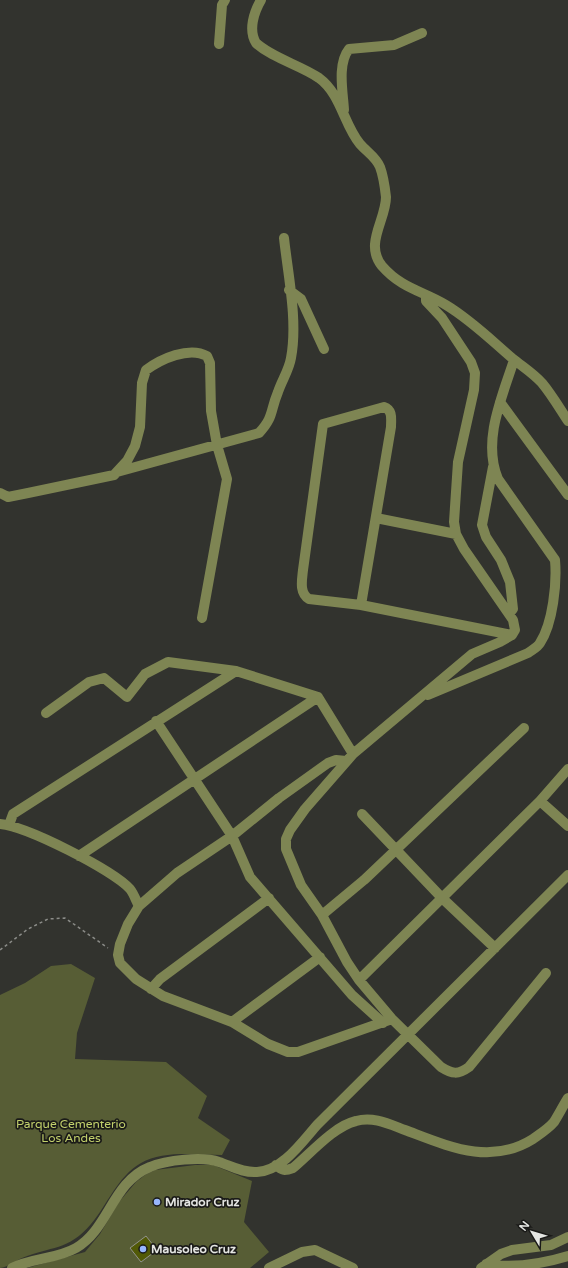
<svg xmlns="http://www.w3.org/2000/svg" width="568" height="1268" font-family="'Varela Round',sans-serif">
<rect width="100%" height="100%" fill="#32332e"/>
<path fill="#575d35" d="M71 964 95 978 77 1033 75 1059 166 1062 207 1096 198 1118 230 1140 222 1155C197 1155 163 1150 141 1163 117 1177 108 1204 91 1224 68 1251 51 1246 22 1258 15 1261 8 1267 0 1268V995L25 983 51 966Z
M195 1165H213L252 1181 244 1222 269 1252 250 1268H27L85 1252 100 1234 119 1202 136 1182 145 1175 155 1170Z"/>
<path fill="#515907" stroke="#93948e" d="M146 1236 157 1250 141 1262 130 1248Z"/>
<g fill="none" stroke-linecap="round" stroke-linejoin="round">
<path stroke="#8b8c88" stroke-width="1.5" stroke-dasharray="3 3" stroke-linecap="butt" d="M0 950 28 929 48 919 65 918 108 948"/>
<path stroke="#7e8553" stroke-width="10" d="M261 0C254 12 248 30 256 43 272 58 300 65 319 78 341 94 344 125 360 144 367 152 376 157 380 167 383 175 385 188 386 197 386 220 364 244 382 266 402 289 423 291 446 305 471 320 491 340 512 358 523 367 533 373 542 383 552 395 560 409 568 421
M219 44 222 5 225 0
M344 110C343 92 337 64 349 49L394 45 422 33
M289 290 301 299 324 349
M426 296V301L442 318 471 362 475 373 474 390 458 462 454 522 456 534 464 549 513 620 515 630 512 635 500 642 472 654 353 754 305 809 290 830 286 839V849L301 885 322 915 347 962 359 980 392 1019 441 1067C452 1074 458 1075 469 1067L546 973
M500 402 568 495
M493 467 482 525 486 537 501 560 510 582 513 609 509 614
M117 472 259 433C274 417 270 411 278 392 282 380 289 370 291 358 298 321 288 275 284 238
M0 493 8 497 28 493 114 475 127 461 135 446 140 427 142 383 146 370C161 359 189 346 207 356L210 363 211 411 217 445 227 479 202 618
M376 518 456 534
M361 605 391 427C391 419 393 410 384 407L323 424 303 570C302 580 299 593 309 599L361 605 512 635
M428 695 528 653C532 650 538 647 540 643 553 623 557 583 555 560L498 479C482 441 502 397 514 360
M46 713 89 682 104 678 127 697 145 674 168 662 236 671 318 697 353 754
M156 721 232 836 250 877 352 995 383 1023
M346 761 336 760 328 763 279 798 232 836 177 873 139 906 128 924 120 944 118 955 120 963 136 979 163 996 232 1022 268 1044 288 1052H298L392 1019
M540 801 568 826
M362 814 442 898 495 948
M0 824C26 826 113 870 130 889 134 894 136 901 139 906
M9 825 13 814 236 671
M79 856 318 697
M322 915 364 880 524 728
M359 980 540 801 568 769
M151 989 160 979 269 898
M232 1022 320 957
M276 1165C282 1171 285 1171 293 1168 310 1154 334 1126 356 1121 373 1116 389 1124 405 1130 448 1146 490 1166 533 1139 540 1134 548 1129 554 1122 559 1114 563 1106 568 1098
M486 1264C512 1268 542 1264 568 1256
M12 1268C32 1258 57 1259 76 1248 109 1229 112 1182 150 1167 166 1160 203 1156 219 1162 231 1166 243 1173 257 1172 282 1171 302 1142 317 1125L568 875
M269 1268 302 1252 315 1250 353 1268
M481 1268 501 1254 512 1250 551 1245 568 1237"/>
</g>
<g fill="#97b6fd" stroke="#1a1a18" stroke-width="1.5">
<circle cx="157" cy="1202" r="4"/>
<circle cx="143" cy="1249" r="4"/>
</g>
<g text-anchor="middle" stroke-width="3.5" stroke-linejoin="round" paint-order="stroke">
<g font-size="12" fill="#c3d16c" stroke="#1a1a18">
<text x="71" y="1128">Parque Cementerio<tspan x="71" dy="14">Los Andes</tspan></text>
</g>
<g font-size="12" font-weight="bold" fill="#e4e5e2" stroke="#1a1a18" text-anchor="start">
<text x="165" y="1206">Mirador Cruz</text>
<text x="151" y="1253">Mausoleo Cruz</text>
</g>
</g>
<g transform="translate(532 1232) rotate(308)" stroke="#1a1a18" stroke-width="3" paint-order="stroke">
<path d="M0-3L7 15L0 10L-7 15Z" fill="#e4e5e2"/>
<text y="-6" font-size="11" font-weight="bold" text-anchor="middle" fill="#e4e5e2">N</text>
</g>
</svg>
